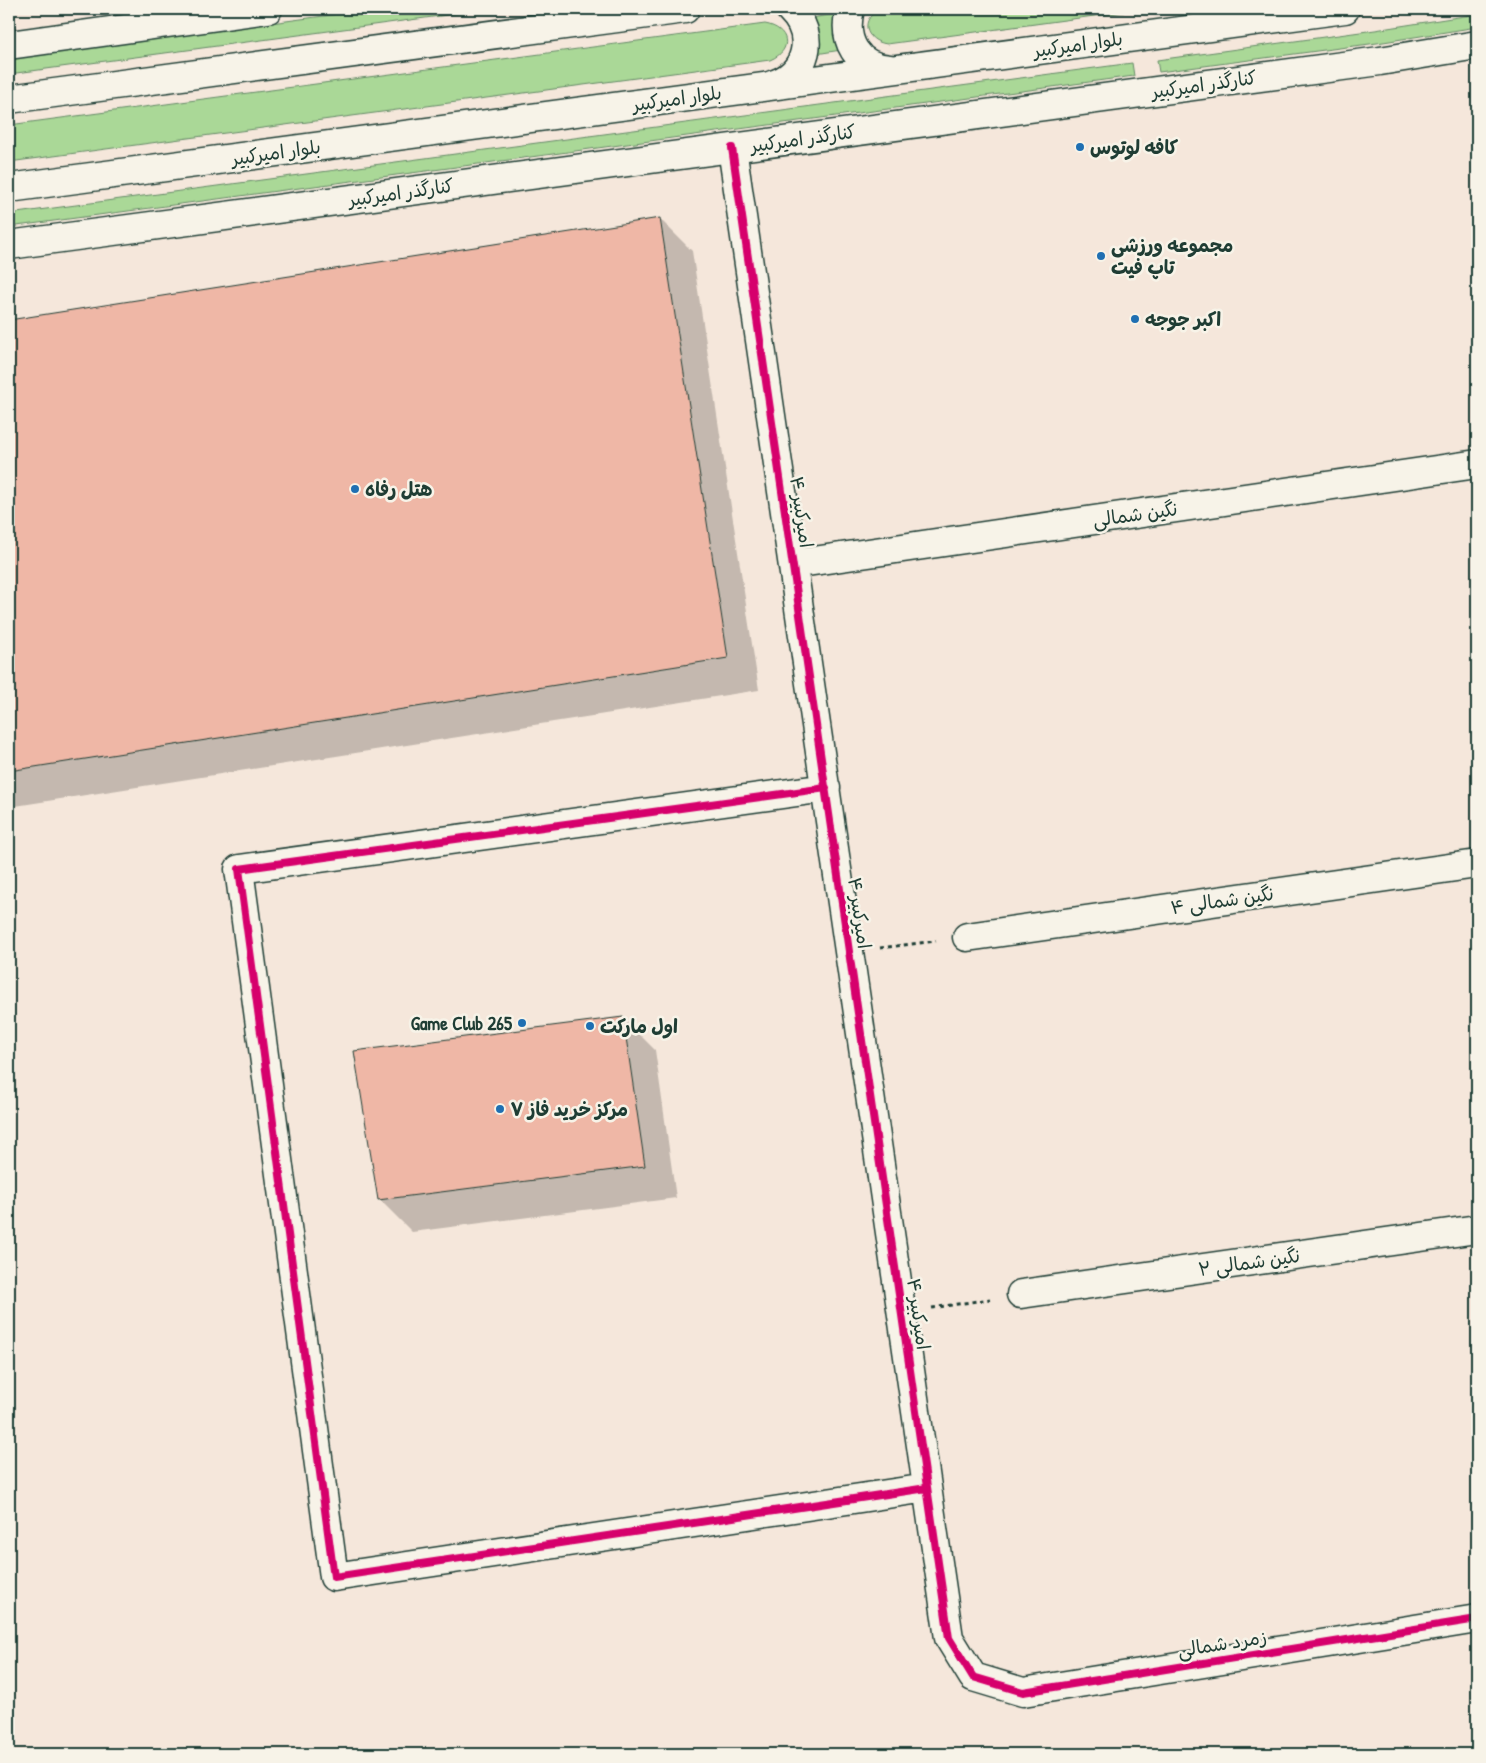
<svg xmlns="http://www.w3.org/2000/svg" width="1486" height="1763" font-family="'Patrick Hand','Playpen Sans Arabic',sans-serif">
<rect width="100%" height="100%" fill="#f5e7db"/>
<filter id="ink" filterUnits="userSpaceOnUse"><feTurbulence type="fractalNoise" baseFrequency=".02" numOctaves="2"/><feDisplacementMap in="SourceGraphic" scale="10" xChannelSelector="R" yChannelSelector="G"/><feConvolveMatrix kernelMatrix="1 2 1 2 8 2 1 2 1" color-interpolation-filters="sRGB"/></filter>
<g filter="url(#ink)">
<path fill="#aad897" stroke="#648a66" d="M376 9H492L9 74V58Z
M881 9H1123L1124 12 887 44C864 41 859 18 881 9Z
M836 14 841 50 816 54 811 18Z
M1477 14V27L1377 43 1159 72 1157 60 1375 30Z
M765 24C789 28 794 50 770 60L9 162V125Z
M1132 63 1134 76 9 227V214Z"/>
<path fill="#0003" d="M660 219 692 251 759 690 9 807V321Z
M623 1018 655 1050 676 1198 412 1232 380 1200Z"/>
<path fill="#efb7a6" stroke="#1f3d34" d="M660 218 728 658 9 771V320Z
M623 1017 645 1166 378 1200 354 1051Z"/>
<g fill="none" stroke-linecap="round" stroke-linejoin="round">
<defs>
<path id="minor" d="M9 45 268 9
M732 148 949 1638 973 1677 1023 1692 1477 1619
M9 245 1380 61 1477 45
M793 564 1477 464
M826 788 239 869 334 1577 927 1488
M967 937 1477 864
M1021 1294 1477 1229"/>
<path id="major" d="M850 9C842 40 856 67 890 69
M772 85C808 74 817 35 790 9
M9 99 685 9
M9 188 1345 9"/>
</defs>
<use href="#minor" stroke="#1f3d34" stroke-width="31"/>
<use href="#major" stroke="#1f3d34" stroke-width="31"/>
<path stroke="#1f3d34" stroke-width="3" stroke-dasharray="4 4" stroke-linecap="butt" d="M880 948 936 941
M932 1308 990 1299"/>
<use href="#minor" stroke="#f7f3e8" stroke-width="28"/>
<use href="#major" stroke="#f7f3e8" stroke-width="28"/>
<defs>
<path id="cycleway" d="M732 148 949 1638 973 1677 1023 1692 1477 1619
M826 788 239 869 334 1577 927 1488"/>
</defs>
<use href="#cycleway" stroke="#f7f3e8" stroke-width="11"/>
<use href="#cycleway" stroke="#d6006c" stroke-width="8"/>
</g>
</g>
<g fill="#1f6fb2" stroke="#f7f3e8" stroke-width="2">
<circle cx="1080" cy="147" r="5"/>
<circle cx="1101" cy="256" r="5"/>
<circle cx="1135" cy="319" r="5"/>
<circle cx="355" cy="489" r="5"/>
<circle cx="522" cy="1023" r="5"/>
<circle cx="590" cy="1026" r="5"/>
<circle cx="500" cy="1109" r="5"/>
</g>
<g text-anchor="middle" stroke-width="5" stroke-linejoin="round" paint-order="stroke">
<g font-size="19" fill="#1f3d34" stroke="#f7f3e8">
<text transform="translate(1078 44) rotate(-8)" y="7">بلوار امیرکبیر</text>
<text transform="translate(1204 84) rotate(-8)" y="7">کنارگذر امیرکبیر</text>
<text transform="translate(677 98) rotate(-8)" y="7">بلوار امیرکبیر</text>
<text transform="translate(803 138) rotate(-8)" y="7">کنارگذر امیرکبیر</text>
<text transform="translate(276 152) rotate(-8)" y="7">بلوار امیرکبیر</text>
<text transform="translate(401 192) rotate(-8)" y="7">کنارگذر امیرکبیر</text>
<text transform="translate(802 512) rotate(82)" y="7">امیرکبیر ۴</text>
<text transform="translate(1135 514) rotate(-8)" y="7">نگین شمالی</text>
<text transform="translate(1222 900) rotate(-8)" y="7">نگین شمالی ۴</text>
<text transform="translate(860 913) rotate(82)" y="7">امیرکبیر ۴</text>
<text transform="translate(1249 1262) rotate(-8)" y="7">نگین شمالی ۲</text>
<text transform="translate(919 1314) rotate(82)" y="7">امیرکبیر ۴</text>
<text transform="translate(1222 1643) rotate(-9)" y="7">زمرد شمالی</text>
</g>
<g font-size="19" font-weight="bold" fill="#1f3d34" stroke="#f7f3e8" text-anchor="start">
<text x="1090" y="154">کافه لوتوس</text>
<text x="1111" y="252">مجموعه ورزشی<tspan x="1111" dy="22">تاپ فیت</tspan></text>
<text x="1145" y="326">اکبر جوجه</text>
<text x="365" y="496">هتل رفاه</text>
<text x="512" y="1030" text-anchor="end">Game Club 265</text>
<text x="600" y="1033">اول مارکت</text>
<text x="510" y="1116">مرکز خرید فاز ۷</text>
</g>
</g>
<rect width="1486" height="1763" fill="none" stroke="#f7f3e8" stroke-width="30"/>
<rect x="15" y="15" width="1456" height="1733" fill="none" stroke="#1f3d34" stroke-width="2" filter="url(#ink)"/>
</svg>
